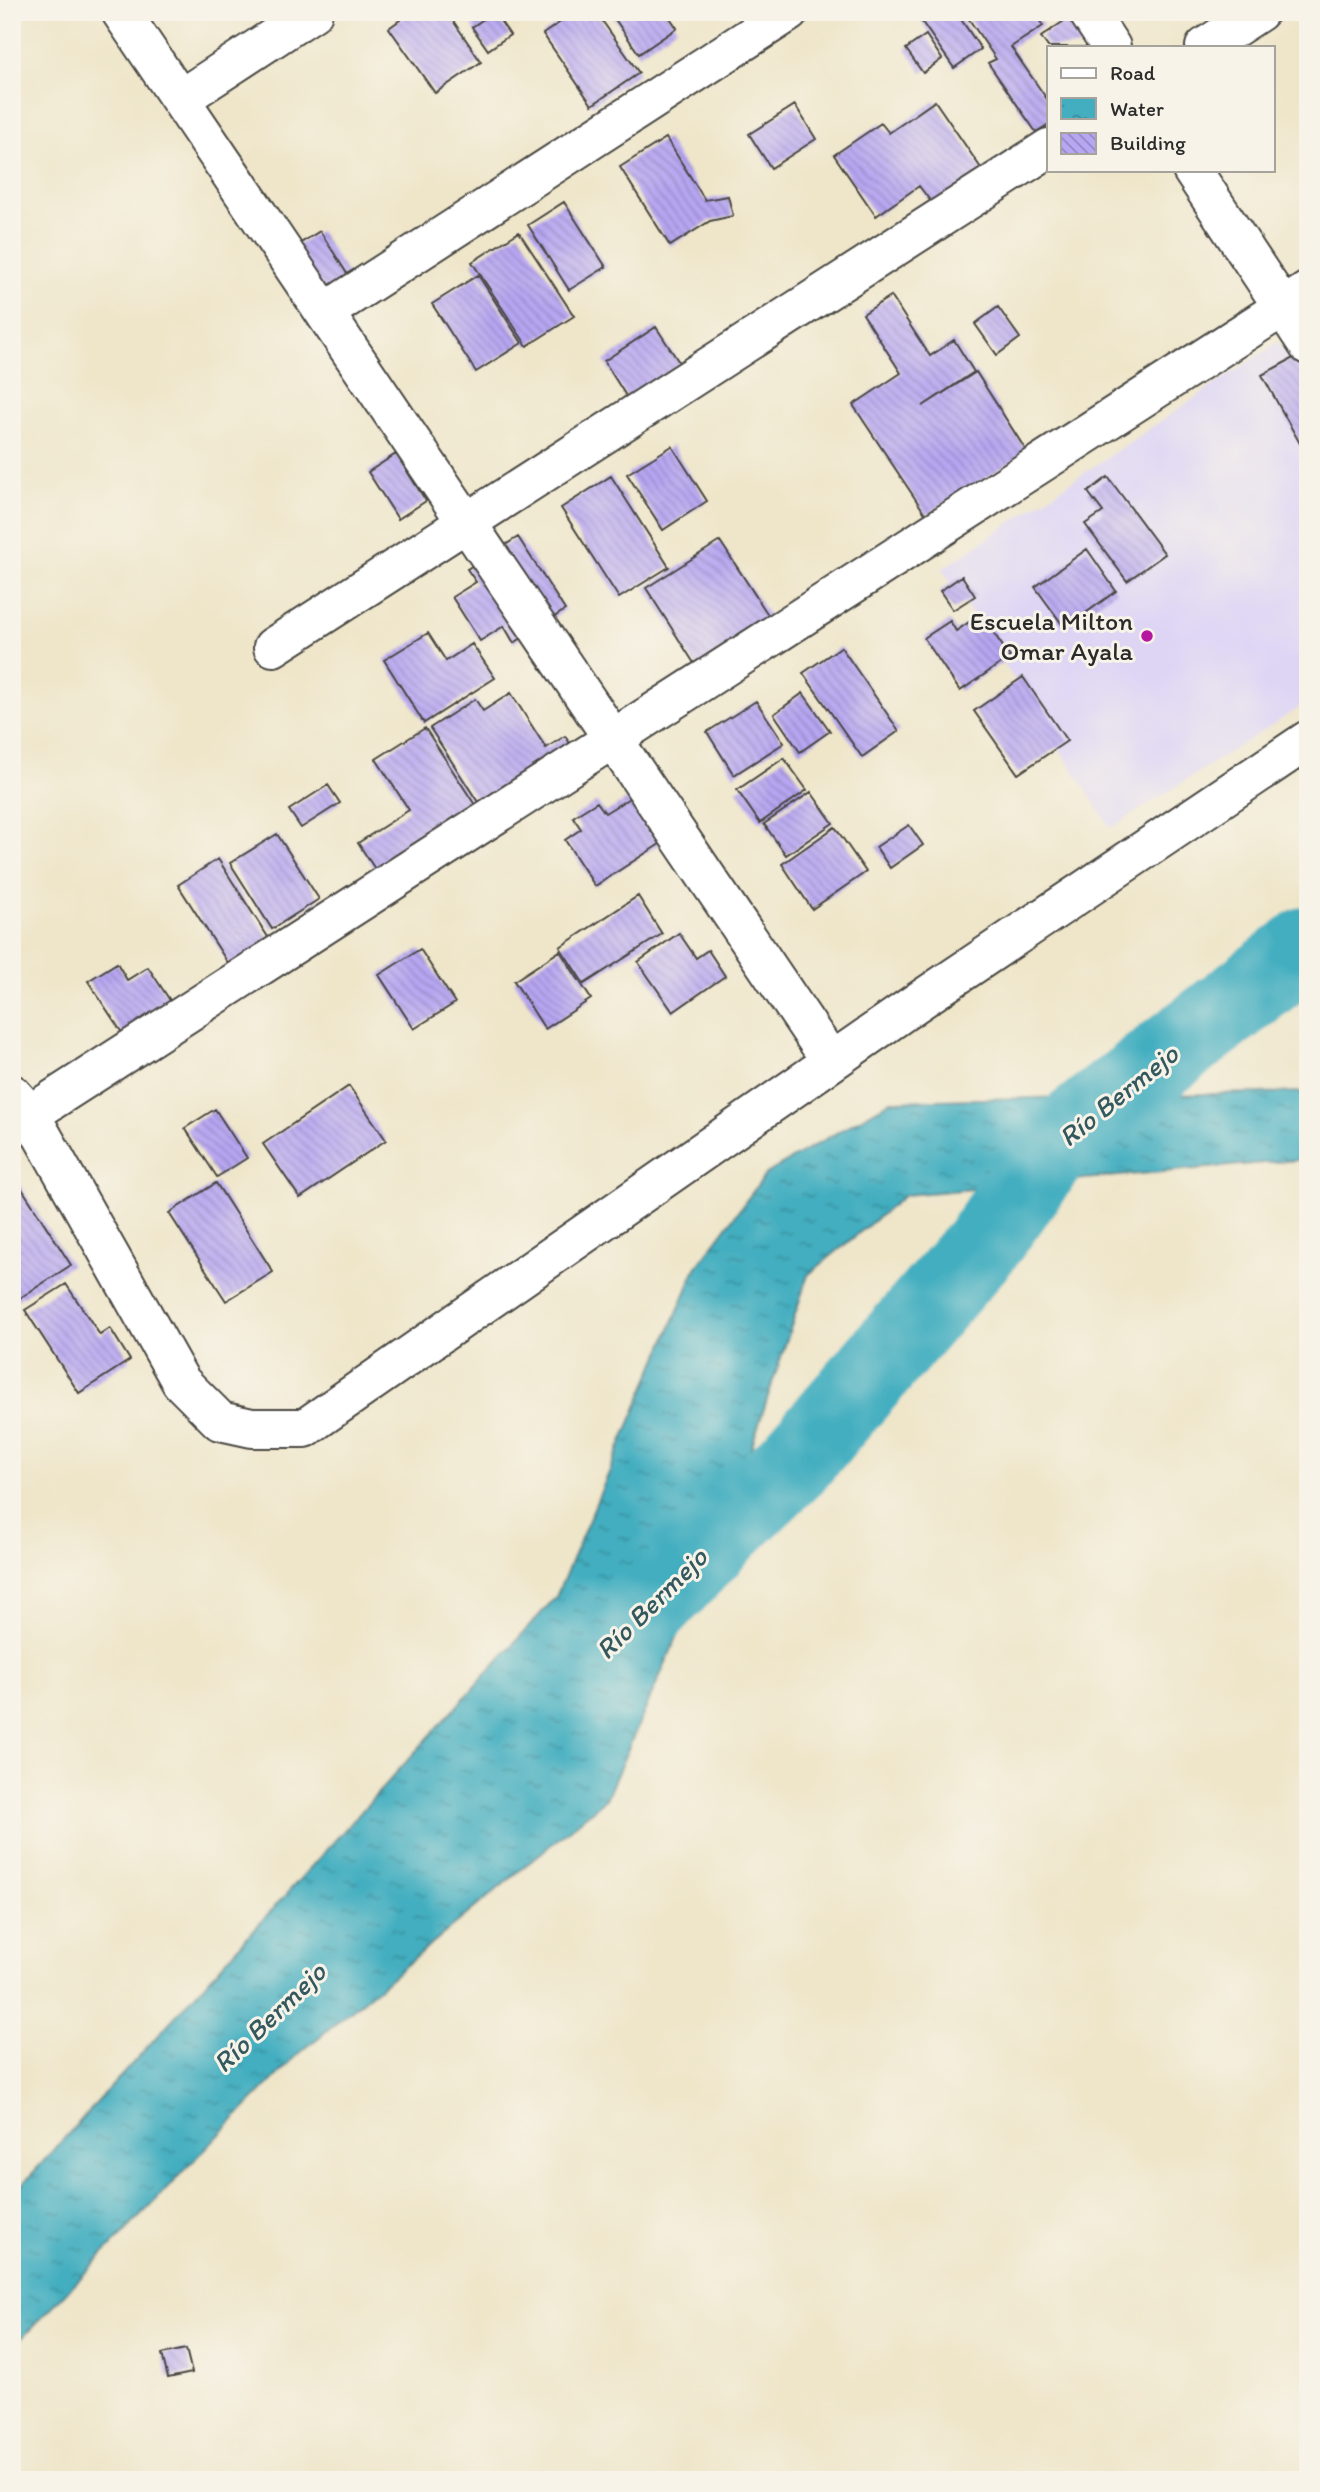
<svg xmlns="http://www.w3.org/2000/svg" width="1320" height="2492" font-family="Itim,sans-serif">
<defs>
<pattern id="water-ripples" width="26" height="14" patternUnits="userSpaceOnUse" patternTransform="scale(1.75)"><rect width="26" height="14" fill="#42aec0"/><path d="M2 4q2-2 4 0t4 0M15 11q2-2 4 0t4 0" fill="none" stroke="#378e9c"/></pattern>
<pattern id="building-back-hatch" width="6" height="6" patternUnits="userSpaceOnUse" patternTransform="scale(1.75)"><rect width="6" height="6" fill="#b7a6f2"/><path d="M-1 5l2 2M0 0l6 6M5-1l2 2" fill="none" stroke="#9587c4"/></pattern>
</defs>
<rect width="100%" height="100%" fill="#f7f3e8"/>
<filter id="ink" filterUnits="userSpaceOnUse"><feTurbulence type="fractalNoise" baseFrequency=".0143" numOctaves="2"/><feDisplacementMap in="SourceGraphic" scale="14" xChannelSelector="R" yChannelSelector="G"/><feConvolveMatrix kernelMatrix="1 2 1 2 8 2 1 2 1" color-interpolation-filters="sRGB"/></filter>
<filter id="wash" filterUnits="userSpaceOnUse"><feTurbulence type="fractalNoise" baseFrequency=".00686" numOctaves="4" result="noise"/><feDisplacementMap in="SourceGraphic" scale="28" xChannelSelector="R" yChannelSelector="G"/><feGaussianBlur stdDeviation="1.57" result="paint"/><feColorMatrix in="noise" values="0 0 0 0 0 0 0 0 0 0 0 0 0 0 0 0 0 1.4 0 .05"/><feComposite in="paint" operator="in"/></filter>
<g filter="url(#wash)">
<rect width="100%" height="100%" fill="#efe6ca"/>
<path fill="#ded5f5" d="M1278 342 1308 388V702L1111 828 942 569Z"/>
<path fill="url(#water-ripples)" stroke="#366c76" stroke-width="2" d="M1308 1092V1159L905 1195 808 1275 724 1530 606 1799 295 2057 12 2348V2196L556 1597 696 1268 766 1174 891 1101Z"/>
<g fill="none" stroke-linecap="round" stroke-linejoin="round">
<path stroke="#42aec0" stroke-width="80" d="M647 1611 724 1530 794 1463 981 1246 1057 1141 1308 946"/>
</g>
<g id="blocks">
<path fill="url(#building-back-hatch)" d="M411 12H447L481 62 435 93 389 28Z
M494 12 510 35 488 50 472 27Z
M575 12H596L639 73 592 105 543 34Z
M610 12H666L677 28 639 54Z
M915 12H956L981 49 954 68Z
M964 12H1034L1043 26 1011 47 1049 102V124L1036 132 988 63 996 59Z
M1077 12 1117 47H1048L1041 37Z
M926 35 942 59 923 73 906 49Z
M935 101 985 174 935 207 919 186 876 216 834 155 881 123 889 133Z
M795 105 816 139 771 168 749 134Z
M666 138 705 200 728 196 733 216 710 221 670 246 620 167Z
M564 202 606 267 569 290 528 225Z
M320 231 358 291 308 323 269 263Z
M519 232 574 316 527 346 472 262Z
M478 275 522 343 476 372 432 304Z
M891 296 930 356 954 340 974 372 923 406 976 372 1027 452 926 515 853 405 901 373 863 314Z
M998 307 1020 338 997 355 975 324Z
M656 327 686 373 633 407 604 361Z
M1308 350V458L1262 375Z
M672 446 707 501 663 530 627 474Z
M396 454 426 501 398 519 368 472Z
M611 476 669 567 619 598 561 508Z
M1108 477 1165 554 1127 581 1085 524 1103 512 1088 492Z
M518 537 565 610 514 643 504 626 480 641 452 597 476 582 467 569Z
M720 541 774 624 699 671 646 588Z
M1087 549 1116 591 1065 628 1035 587Z
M962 576 975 596 953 610 940 591Z
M981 614 1010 657 960 691 924 638 950 621 956 631Z
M428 633 446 661 472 644 495 678 424 723 384 660Z
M841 647 899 731 862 757 803 673Z
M1023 677 1067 741 1018 774 974 711Z
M511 693 546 748 565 736 577 754 487 816 430 728 475 699 483 711Z
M803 693 830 731 800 752 774 714Z
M756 701 784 743 734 775 707 732Z
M425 728 475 805 375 869 358 843 409 810 376 759Z
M784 758 807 790 760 823 737 790Z
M328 785 340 803 301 828 289 810Z
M811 792 833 823 786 855 764 824Z
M636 794 666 840 595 886 565 840 581 829 573 817 597 802 605 813Z
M909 825 923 845 890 868 876 847Z
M835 827 866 872 812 909 782 864Z
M277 834 319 899 272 929 230 863Z
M218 859 275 948 235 974 178 885Z
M638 896 662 934 584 984 560 947Z
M679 933 696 958 708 950 725 976 673 1012 638 962Z
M420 949 455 1003 414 1029 379 975Z
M560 951 591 999 545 1029 514 981Z
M117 963 127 980 148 967 175 1008 126 1039 88 981Z
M349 1086 386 1140 300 1198 263 1144Z
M215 1109 247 1158 217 1177 185 1128Z
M17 1181 71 1265 17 1300 12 1293V1184Z
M216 1183 273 1272 226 1301 169 1213Z
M66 1284 100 1335 110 1328 130 1360 79 1393 25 1310Z
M186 2349 192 2373 168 2378 162 2354Z"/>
</g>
</g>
<g filter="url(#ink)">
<use href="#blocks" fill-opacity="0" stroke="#484743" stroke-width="2"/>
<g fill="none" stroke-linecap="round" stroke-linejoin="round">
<defs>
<path id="minor" d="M121 12 831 1061
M1088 12 1111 47
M1205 47 1259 12
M180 99 313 12
M1192 170 1308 345
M325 312 789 12
M273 647 1049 148
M12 1094 30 1114 181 1382 220 1421 252 1428H305L916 1003 1308 740
M12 1126 1308 291"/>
</defs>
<use href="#minor" stroke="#484743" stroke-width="42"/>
<use href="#minor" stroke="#fff" stroke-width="38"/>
</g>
</g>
<circle fill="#b5179e" stroke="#f7f3e8" stroke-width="2.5" cx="1147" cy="636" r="7"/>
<g text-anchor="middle" stroke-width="6" stroke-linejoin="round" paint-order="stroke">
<g font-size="26" fill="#2b2b2b" stroke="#f7f3e8" text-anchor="end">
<text x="1133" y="630">Escuela Milton<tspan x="1133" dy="30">Omar Ayala</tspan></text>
</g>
<g font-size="28" font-style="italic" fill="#33595f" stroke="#f7f3e8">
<text transform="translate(1118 1095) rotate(-39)" y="10">Río Bermejo</text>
<text transform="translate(651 1603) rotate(-45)" y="10">Río Bermejo</text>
<text transform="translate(269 2017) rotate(-44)" y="10">Río Bermejo</text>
</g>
</g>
<rect width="1320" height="2492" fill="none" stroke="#f7f3e8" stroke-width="42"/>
<rect x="1047" y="46" width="228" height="126" fill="#f7f3e8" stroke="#a5a39c" stroke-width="2"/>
<rect x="1061" y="68" width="35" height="10" fill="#ffffff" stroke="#a5a39c" stroke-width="2"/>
<text x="1110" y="80" font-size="21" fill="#2b2b2b">Road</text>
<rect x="1061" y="98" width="35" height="21" fill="url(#water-ripples)" stroke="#a5a39c" stroke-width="2"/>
<text x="1110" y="116" font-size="21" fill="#2b2b2b">Water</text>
<rect x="1061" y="133" width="35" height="21" fill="url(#building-back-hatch)" stroke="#a5a39c" stroke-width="2"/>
<text x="1110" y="150" font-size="21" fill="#2b2b2b">Building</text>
</svg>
